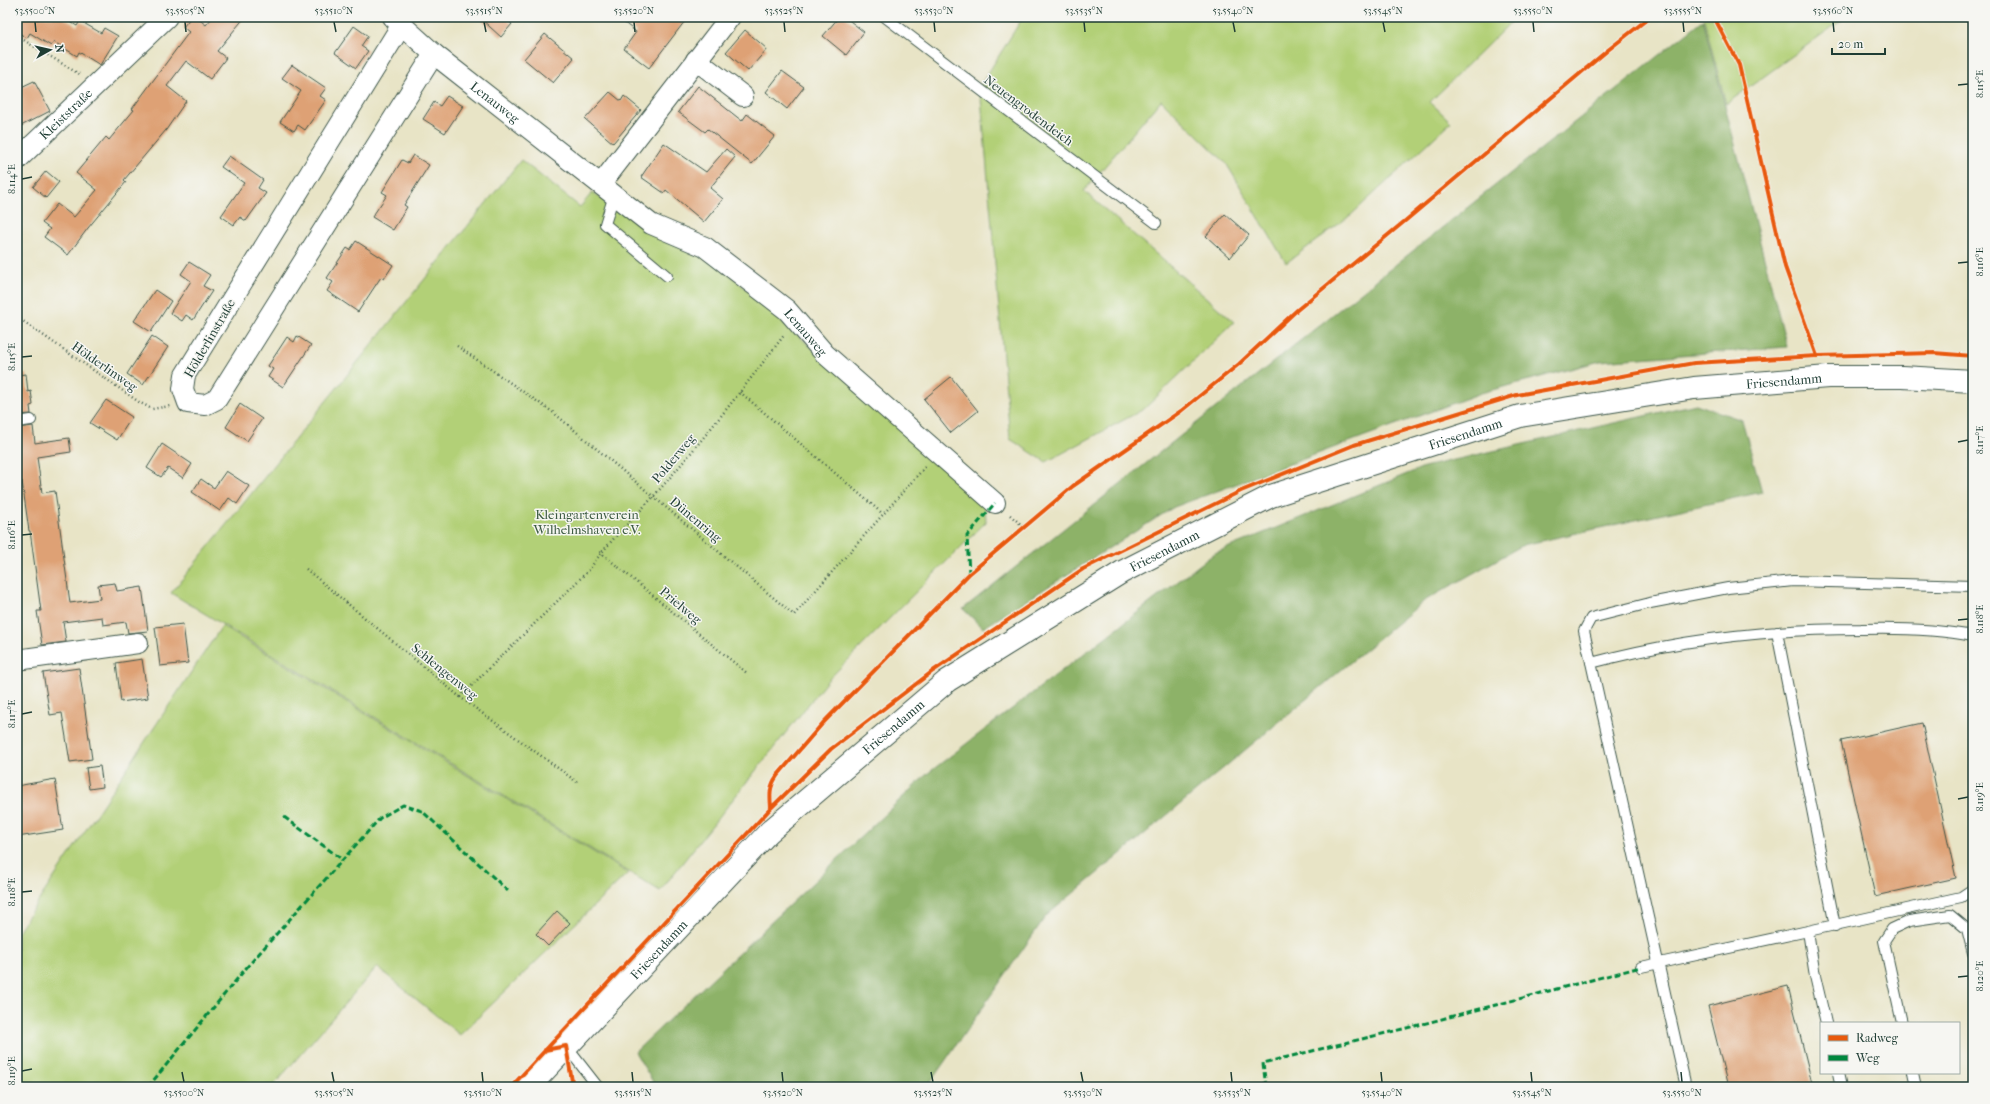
<svg xmlns="http://www.w3.org/2000/svg" width="1990" height="1104" font-family="'IM FELL French Canon',serif">
<rect width="100%" height="100%" fill="#f6f6f2"/>
<filter id="ink" filterUnits="userSpaceOnUse"><feTurbulence type="fractalNoise" baseFrequency=".025" numOctaves="2"/><feDisplacementMap in="SourceGraphic" scale="8" xChannelSelector="R" yChannelSelector="G"/><feConvolveMatrix kernelMatrix="1 2 1 2 8 2 1 2 1" color-interpolation-filters="sRGB"/></filter>
<filter id="wash" filterUnits="userSpaceOnUse"><feTurbulence type="fractalNoise" baseFrequency=".012" numOctaves="4" result="noise"/><feDisplacementMap in="SourceGraphic" scale="16" xChannelSelector="R" yChannelSelector="G"/><feGaussianBlur stdDeviation="0.9" result="paint"/><feColorMatrix in="noise" values="0 0 0 0 0 0 0 0 0 0 0 0 0 0 0 0 0 1.4 0 .05"/><feComposite in="paint" operator="in"/></filter>
<g filter="url(#wash)">
<rect width="100%" height="100%" fill="#e8e4c6"/>
<path fill="#b2d077" stroke="#688656" d="M1023 17H1516L1430 102 1451 122 1351 215 1286 263 1226 163 1161 100 1084 191 1234 322 1144 409 1046 462 1010 439 980 86Z
M1706 17H1846L1726 104 1704 19Z
M521 160 580 207 592 193 716 262 985 503 986 522 827 681 660 891 171 593Z
M222 626 628 873 460 1035 377 967 272 1087H17V933Z"/>
<path fill="#8db268" stroke="#56784e" d="M1703 20 1787 347 1600 361 1481 393 1174 507 983 628 963 609Z
M1696 404 1742 420 1762 492 1523 545 1424 601 1046 916 927 1087H656L635 1052 927 774 1215 553 1424 467Z"/>
<g id="blocks">
<path fill="#dea175" d="M17 17H62L77 26 80 21 101 33 104 28 118 36 100 65 79 52 77 56 54 42 51 46 30 33 27 38 17 32Z
M191 17H196L206 25 213 17H245L217 51 226 58 210 79 186 61 167 86 186 101 166 130 124 180 126 182 88 228 68 255 44 237 50 229 42 223 57 204 74 217 97 190 76 173 106 137 109 140 134 110 132 109 189 32 183 27Z
M479 17H504L512 24 501 37Z
M617 17H688L649 68 624 49 636 32Z
M839 17H845L864 32 846 55 823 36Z
M354 26 368 36 361 46 368 51 356 68 335 53Z
M745 30 767 49 748 71 726 52Z
M545 34 574 58 553 83 524 59Z
M292 65 326 88 320 96 326 100 305 130 298 125 294 131 280 122 301 91 282 78Z
M782 71 804 87 787 109 766 92Z
M34 81 50 111 17 128V89Z
M698 86 742 121 747 114 775 136 752 164 708 129 705 132 678 112Z
M610 92 621 101 624 96 641 110 613 143 585 119Z
M447 96 463 106 445 133 423 119 434 102 440 106Z
M664 143 706 172 726 149 735 157 710 188 723 199 704 222 666 190 664 193 641 177Z
M413 155 429 165 404 205 407 207 393 230 372 217 387 195 382 192 402 160 408 163Z
M229 156 263 180 258 188 266 193 246 221 240 217 234 225 221 216 244 183 221 167Z
M46 171 59 182 46 198 33 187Z
M1225 214 1249 235 1230 258 1206 236Z
M356 241 393 265 384 279 381 277 358 312 327 291 333 282 327 278 347 248 350 250Z
M189 262 210 275 203 286 212 291 193 320 186 315 182 321 170 313 191 281 181 274Z
M155 290 171 301 151 332 134 321Z
M152 336 168 347 143 385 127 374Z
M297 336 311 345 283 387 268 377 273 369 268 366 287 337 294 342Z
M26 374 28 392 31 391 33 405 30 406 31 414 17 415V375Z
M951 377 978 411 951 433 924 399Z
M106 400 132 417 117 440 90 423Z
M240 404 262 419 247 441 226 427Z
M33 426 35 443 69 438 71 452 37 457 42 493 55 491 70 603 100 599 98 585 115 583 117 591 142 587 148 631 128 633 126 622 103 625 102 617 63 622 66 642 42 645 37 611H41L30 531H29L22 481 17 482V428Z
M162 444 192 464 183 478 168 468 161 477 147 468Z
M226 471 249 486 237 504 229 498 220 511 192 492 201 479 214 488Z
M183 624 188 663 160 666 155 627Z
M142 659 148 698 121 702 116 663Z
M79 668 92 759 70 762 62 713 50 715 43 673Z
M1922 723 1956 878 1875 896 1841 741Z
M100 766 103 787 89 789 86 768Z
M55 779 63 830 17 837V786Z
M557 911 570 923 548 946 536 934Z
M1788 986 1813 1087H1728L1708 1006Z"/>
</g>
</g>
<g filter="url(#ink)">
<use href="#blocks" fill-opacity="0" stroke="#3d564a" stroke-width="1"/>
<g fill="none" stroke-linecap="round" stroke-linejoin="round">
<defs>
<path id="service" d="M885 17 1156 223
M614 195 605 224 667 276
M17 422 31 420
M1777 632 1835 926
M1591 663C1680 639 1770 629 1861 629 1898 628 1936 629 1973 636
M1641 967 1808 931
M1826 1023 1815 976 1808 931 1961 897 1973 889
M1902 1023 1884 941 1892 929 1909 921 1950 915 1967 929 1973 953
M566 1046 598 1087
M1838 1073 1841 1087
M1913 1073 1916 1087
M1686 1087 1584 631 1591 618 1650 603 1728 588 1793 581 1973 586"/>
<g id="minor">
<path id="s1" d="M393 17 434 54 651 224 705 247 787 310 825 354 995 503"/>
<path d="M401 26 185 375 183 389 188 403 205 405 217 399 434 54"/>
<path d="M696 60 743 96"/>
<path id="s2" d="M17 160 167 17"/>
<path d="M601 184 730 17"/>
<path d="M17 660 138 643"/>
</g>
<g id="secondary">
<path id="s3" d="M529 1087 769 832 947 681 1122 572 1271 496 1520 416 1694 388 1828 377H1902L1973 381"/>
</g>
</defs>
<use href="#service" stroke="#3d564a" stroke-width="12"/>
<use href="#minor" stroke="#3d564a" stroke-width="22"/>
<use href="#secondary" stroke="#3d564a" stroke-width="24"/>
<path stroke="#3d564a" stroke-width="2.5" stroke-dasharray="1 3" stroke-linecap="butt" d="M17 36 79 74
M17 317 139 402 152 409 170 406
M457 346 554 413 794 615 925 467
M740 392 883 514
M1010 515 1024 527
M600 552 748 674
M306 569 460 697 577 782
M460 697 589 570C607 543 631 521 653 497 699 445 742 390 785 334"/>
<use href="#service" stroke="#fff" stroke-width="10"/>
<use href="#minor" stroke="#fff" stroke-width="20"/>
<use href="#secondary" stroke="#fff" stroke-width="22"/>
<path stroke="#00873e" stroke-width="3" stroke-dasharray="6 3" stroke-linecap="butt" d="M969 574 967 536 995 503
M284 817 343 860
M148 1087 247 967 380 818 403 805 422 811 508 891
M1266 1087 1263 1063 1415 1026 1641 967"/>
<defs>
<path id="cycleway" d="M1714 17 1739 65 1785 267 1817 356
M771 808C770 795 769 787 777 776L823 723 969 574 1073 486 1181 411 1239 364 1297 310 1405 221 1608 50 1650 17
M545 1050 566 1046 573 1087
M511 1087 771 808 831 749 933 671 1083 569 1241 491 1354 445 1517 395 1694 363 1817 356 1934 353 1973 356"/>
</defs>
<use href="#cycleway" stroke="#f6f6f2" stroke-width="6"/>
<use href="#cycleway" stroke="#e8590c" stroke-width="4"/>
</g>
</g>
<path fill="none" stroke="#1f3d34" stroke-width="1.5" d="M35 22 36 32M185 22 186 32M334 22 336 32M484 22 486 32M634 22 635 32M784 22 785 32M934 22 935 32M1084 22 1085 32M1233 22 1235 32M1383 22 1385 32M1533 22 1534 32M1683 22 1684 32M1833 22 1834 32M1958 85 1968 84M22 179 32 177M1958 263 1968 262M22 357 32 356M1958 442 1968 440M22 535 32 534M1958 620 1968 619M22 714 32 712M1958 799 1968 797M22 892 32 891M1958 977 1968 976M22 1071 32 1069M182 1072 184 1082M332 1072 334 1082M482 1072 483 1082M632 1072 633 1082M782 1072 783 1082M931 1072 933 1082M1081 1072 1083 1082M1231 1072 1232 1082M1381 1072 1382 1082M1531 1072 1532 1082M1681 1072 1682 1082"/>
<g text-anchor="middle" stroke-width="3" stroke-linejoin="round" paint-order="stroke">
<g font-size="13" fill="#1f3d34" stroke="#f6f6f2">
<text dy="5" stroke="none"><textPath href="#s1" startOffset="133">Lenauweg</textPath></text>
<text transform="translate(1029 110) rotate(37)" y="5">Neuengrodendeich</text>
<text dy="5" stroke="none"><textPath href="#s2" startOffset="67">Kleiststraße</textPath></text>
<text dy="5" stroke="none"><textPath href="#s1" startOffset="522">Lenauweg</textPath></text>
<text transform="translate(209 338) rotate(-60)" y="5">Hölderlinstraße</text>
<text transform="translate(105 366) rotate(35)" y="5">Hölderlinweg</text>
<text dy="5" stroke="none"><textPath href="#s3" startOffset="1485">Friesendamm</textPath></text>
<text dy="5" stroke="none"><textPath href="#s3" startOffset="1161">Friesendamm</textPath></text>
<text transform="translate(673 458) rotate(-50)" y="5">Polderweg</text>
<text transform="translate(696 519) rotate(40)" y="5">Dünenring</text>
<text dy="5" stroke="none"><textPath href="#s3" startOffset="837">Friesendamm</textPath></text>
<text transform="translate(681 605) rotate(40)" y="5">Prielweg</text>
<text transform="translate(445 671) rotate(39)" y="5">Schlengenweg</text>
<text dy="5" stroke="none"><textPath href="#s3" startOffset="513">Friesendamm</textPath></text>
<text dy="5" stroke="none"><textPath href="#s3" startOffset="189">Friesendamm</textPath></text>
</g>
<g font-size="13" fill="#3c5a41" stroke="#f6f6f2">
<text x="587" y="519">Kleingartenverein<tspan x="587" dy="15">Wilhelmshaven e.V.</tspan></text>
</g>
</g>
<rect width="1990" height="1104" fill="none" stroke="#f6f6f2" stroke-width="44"/>
<rect x="1820" y="1022" width="140" height="52" fill="#f6f6f2" stroke="#a0aca6"/>
<rect x="1828" y="1035" width="20" height="6" fill="#e8590c" stroke="#a0aca6"/>
<text x="1856" y="1042" font-size="12" fill="#1f3d34">Radweg</text>
<rect x="1828" y="1055" width="20" height="6" fill="#00873e" stroke="#a0aca6"/>
<text x="1856" y="1062" font-size="12" fill="#1f3d34">Weg</text>
<g transform="translate(50 50) rotate(82)" stroke="#f6f6f2" stroke-width="3" paint-order="stroke">
<path d="M0-3L7 15L0 10L-7 15Z" fill="#1f3d34"/>
<text y="-6" font-size="11" font-weight="bold" text-anchor="middle" fill="#1f3d34">N</text>
</g>
<path d="M1832 48v6h53v-6" fill="none" stroke="#1f3d34" stroke-width="2"/>
<text x="1838" y="48" font-size="12" fill="#1f3d34" stroke="#f6f6f2" stroke-width="3" paint-order="stroke">20 m</text>
<rect x="22" y="22" width="1946" height="1060" fill="none" stroke="#1f3d34" stroke-width="1.5"/>
<g font-size="10" text-anchor="middle" fill="#1f3d34">
<text x="35" y="14">53.5500°N</text>
<text x="185" y="14">53.5505°N</text>
<text x="334" y="14">53.5510°N</text>
<text x="484" y="14">53.5515°N</text>
<text x="634" y="14">53.5520°N</text>
<text x="784" y="14">53.5525°N</text>
<text x="934" y="14">53.5530°N</text>
<text x="1084" y="14">53.5535°N</text>
<text x="1233" y="14">53.5540°N</text>
<text x="1383" y="14">53.5545°N</text>
<text x="1533" y="14">53.5550°N</text>
<text x="1683" y="14">53.5555°N</text>
<text x="1833" y="14">53.5560°N</text>
<text transform="translate(1979 84) rotate(-90)" y="4">8.115°E</text>
<text transform="translate(11 179) rotate(-90)" y="4">8.114°E</text>
<text transform="translate(1979 262) rotate(-90)" y="4">8.116°E</text>
<text transform="translate(11 357) rotate(-90)" y="4">8.115°E</text>
<text transform="translate(1979 440) rotate(-90)" y="4">8.117°E</text>
<text transform="translate(11 535) rotate(-90)" y="4">8.116°E</text>
<text transform="translate(1979 619) rotate(-90)" y="4">8.118°E</text>
<text transform="translate(11 714) rotate(-90)" y="4">8.117°E</text>
<text transform="translate(1979 797) rotate(-90)" y="4">8.119°E</text>
<text transform="translate(11 892) rotate(-90)" y="4">8.118°E</text>
<text transform="translate(1979 976) rotate(-90)" y="4">8.120°E</text>
<text transform="translate(11 1071) rotate(-90)" y="4">8.119°E</text>
<text x="184" y="1096">53.5500°N</text>
<text x="334" y="1096">53.5505°N</text>
<text x="483" y="1096">53.5510°N</text>
<text x="633" y="1096">53.5515°N</text>
<text x="783" y="1096">53.5520°N</text>
<text x="933" y="1096">53.5525°N</text>
<text x="1083" y="1096">53.5530°N</text>
<text x="1232" y="1096">53.5535°N</text>
<text x="1382" y="1096">53.5540°N</text>
<text x="1532" y="1096">53.5545°N</text>
<text x="1682" y="1096">53.5550°N</text>
</g>
</svg>
